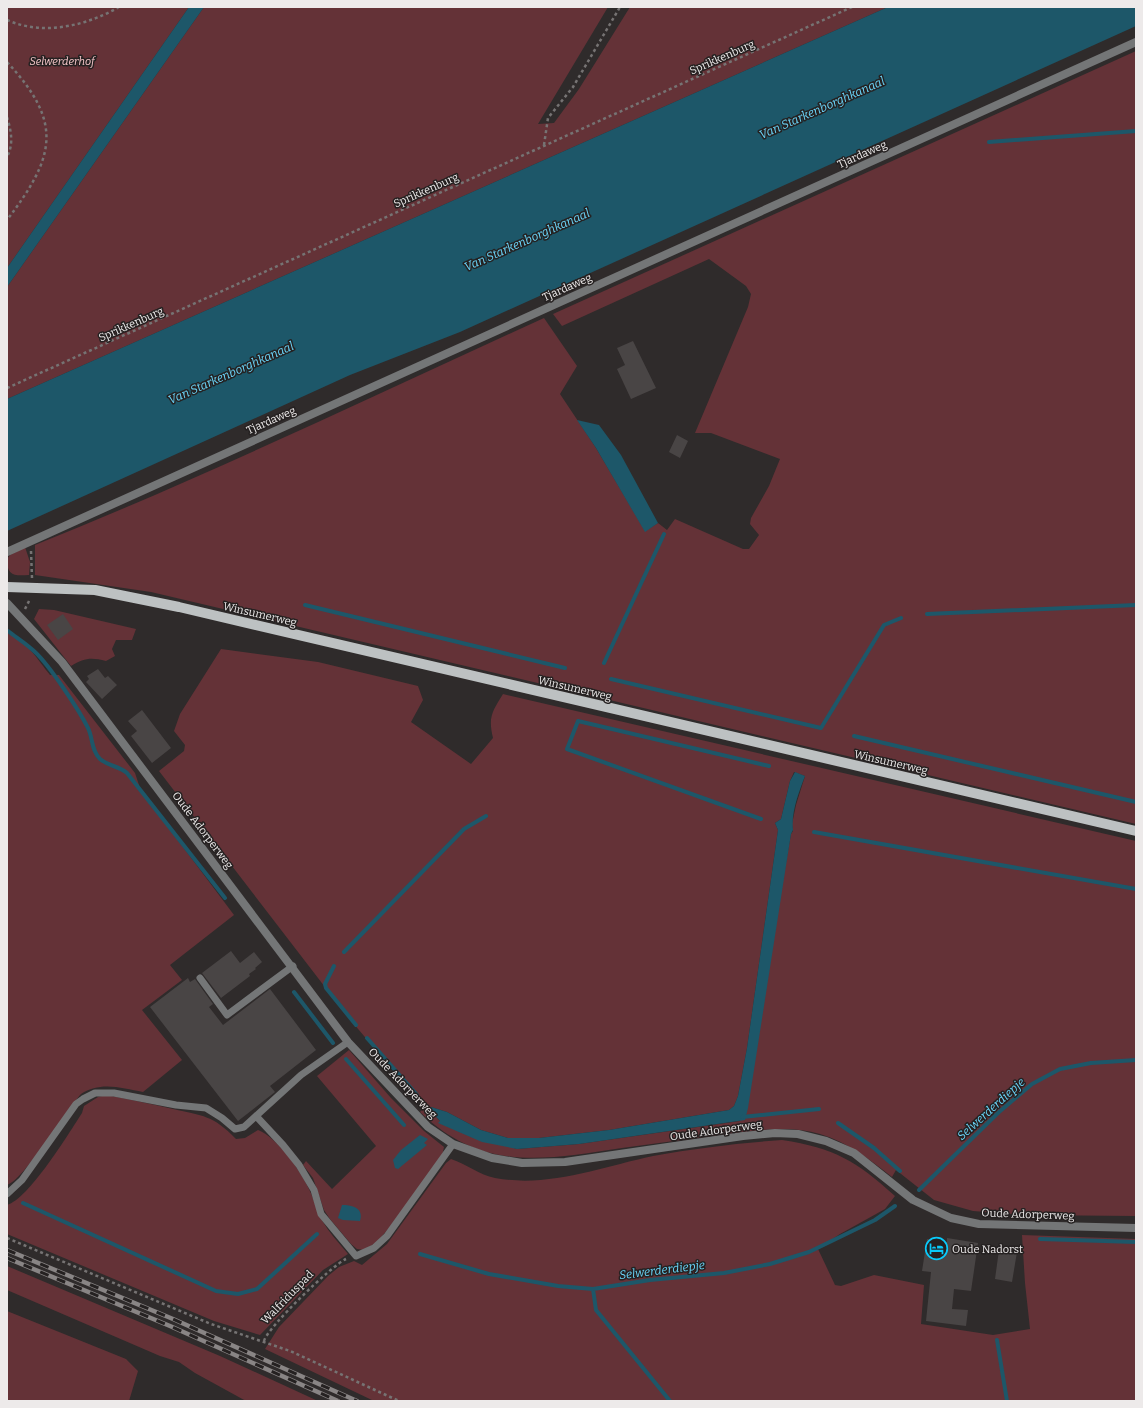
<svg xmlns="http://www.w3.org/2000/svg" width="1143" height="1408" font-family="Bitter,serif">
<rect width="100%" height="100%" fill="#2f2b2b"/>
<path fill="#643237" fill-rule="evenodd" d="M7 7H189L7 268Z
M204 7H608L538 124 554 123 579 89 630 7H888L7 399V287Z
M1136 51V824L151 592 35 575V545C207 476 375 395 544 318L577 366 560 394 596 448 645 531 658 523 667 530 675 519 743 549H749L759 535 750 524 751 518 769 486 780 459 711 433H695L748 307 751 294 746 286 709 259 562 326 553 314Z
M25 547 30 562 29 575C14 576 7 576 7 559L10 555Z
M39 609 54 610 136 629 132 640H116L112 649 115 656 106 661C91 657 84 658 71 666L34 619Z
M7 631C25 639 38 660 50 675H59L135 773 141 791 234 915 170 965 182 980 142 1010 182 1060 143 1092C122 1088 100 1081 81 1094 65 1112 24 1180 7 1185Z
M221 649 318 662 418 686 423 700 411 722 471 764 493 738C488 717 492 712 503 694L1136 841V1216L1024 1215 973 1211 934 1200 896 1170 892 1177C870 1160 848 1142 820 1134 792 1125 762 1130 733 1133 696 1138 659 1143 622 1148 544 1160 482 1172 420 1112L427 1105 407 1087 348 1017 159 771 184 751 185 745 174 731 180 714ZM794 772 805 776 796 805 792 824 793 831 791 834 740 1121 579 1144 517 1149 439 1123 441 1122 428 1108 431 1107 447 1112 481 1130 508 1138H539L609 1130 729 1110 734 1106 738 1096 747 1048 778 830 775 823 781 819 790 781Z
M349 1050 391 1098 424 1131 444 1147 442 1156 389 1228 377 1242 364 1250 357 1249 351 1244 330 1219 324 1210 313 1178 303 1165 306 1161 332 1189 376 1146 317 1076Z
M106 1095C129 1099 151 1104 173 1109 203 1116 213 1115 236 1139L245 1138 258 1130C278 1138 300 1170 309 1189 315 1201 317 1214 325 1225 331 1235 340 1244 348 1254L323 1270 260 1335 214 1321 7 1234V1205C29 1199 69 1133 82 1113L84 1106 98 1097Z
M782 1140C835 1148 856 1161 895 1196L885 1209 840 1234 818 1249 835 1285 841 1286 874 1275 924 1285 921 1324 993 1335 1030 1329 1025 1283 1022 1235 1136 1239V1401H374L265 1349 279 1327 328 1276 339 1267 354 1261 362 1265 387 1244 446 1163 451 1159C467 1164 479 1175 495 1178 549 1188 601 1167 653 1156 696 1148 739 1143 782 1140Z
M7 1266 220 1356 318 1401H246L195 1373 179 1362 160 1356 7 1290Z
M7 1311 126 1359 138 1371 129 1401H7Z"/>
<path fill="#1d5769" d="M189 7H204L7 287V268Z
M888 7H1136V26L460 332 350 375 7 531V399Z
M577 420 599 425 621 455 658 523 645 532 596 448Z
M795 772 805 776C799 792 791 812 793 830L791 834 748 1108 745 1120 579 1144 517 1149 482 1142 438 1123 440 1121 428 1108 431 1107 447 1112 481 1130 508 1138H539L609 1130 729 1110 734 1106 738 1096 747 1048 778 830 775 823 781 819 790 781Z
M420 1135 428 1139 424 1143 427 1145 398 1169 395 1168 393 1160 401 1150Z
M342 1205C353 1205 364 1208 360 1221L343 1220 338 1218Z"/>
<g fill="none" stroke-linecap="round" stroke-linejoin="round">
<path stroke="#1d5769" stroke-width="4" d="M989 142 1136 131
M305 605 565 668
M927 614 1136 605
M8 631C17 638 27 644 35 652 50 666 79 710 88 728 93 738 91 750 100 759 108 766 119 766 127 773L225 898
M604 663 664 534
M611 679 821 728 884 625 901 618
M854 736 1136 802
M761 819 567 749 578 721 769 766
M814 832 1136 889
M344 952 464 829 486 816
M334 966 325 984 326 988 356 1025
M294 992 333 1043
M367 1038 417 1095
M346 1059 404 1125
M742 1117 819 1109
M838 1123 874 1148 900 1171
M919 1190 999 1112 1032 1084 1060 1069 1091 1063 1136 1060
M23 1203 216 1291 238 1294 257 1289 317 1234
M1040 1239 1136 1242
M420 1254 489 1274 558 1286 593 1289 650 1280 724 1273 770 1264 809 1252 875 1220 895 1206
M593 1289 596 1310 670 1401
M997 1340 1007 1401"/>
</g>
<path fill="#494545" d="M633 341 656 388 631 399 617 369 625 365 617 348Z
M677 435 688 441 680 458 669 452Z
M63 614 73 629 58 640 47 625Z
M98 669 105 678 108 676 117 685 102 699 86 682 89 679 87 676Z
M142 710 171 748 152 763 131 736 137 731 128 721Z
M231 951 240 963 254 952 262 962 255 968 256 969 249 974 250 976 221 998 202 973Z
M188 978 190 982 195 979 213 1004 209 1007 223 1025 270 989 316 1050 270 1086 275 1092 238 1121 150 1007Z
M947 1238 978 1243 971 1291 954 1289 952 1309 968 1310 966 1326 926 1321 931 1272 922 1271 927 1239 947 1242Z
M999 1250 1017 1252 1012 1282 995 1279Z"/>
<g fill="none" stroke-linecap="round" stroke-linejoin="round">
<path stroke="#767373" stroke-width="2.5" stroke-dasharray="3 3" stroke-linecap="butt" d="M7 20C43 36 86 26 119 7
M7 62C64 123 55 157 7 220
M7 117C11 130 14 144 7 157
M544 145 548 118 573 87 620 7
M7 388 852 7
M31 551 32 578
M25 609 30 599
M7 1238 211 1324 290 1351 399 1401
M264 1341C267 1328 332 1265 346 1259"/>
<path stroke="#747677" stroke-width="7" d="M200 978 227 1015 293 966
M256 1116 283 1145 299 1165 314 1190 321 1214 356 1256 374 1248 387 1236 453 1144
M7 1194 22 1180 76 1104 83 1099 95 1093H114L176 1105 206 1108 222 1118 235 1129 244 1127 301 1075 348 1042"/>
<path stroke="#747677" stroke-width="8" d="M7 552 1136 42
M7 603 62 662 348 1042 428 1127 453 1144 492 1158 522 1163 565 1162 743 1136 775 1133 798 1134 826 1141 854 1153 913 1200 951 1218 979 1224 1136 1228"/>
<path stroke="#bdc1c2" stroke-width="10" d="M7 587 95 590 179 607 1136 831"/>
<defs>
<path id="rail" d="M7 1250 173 1319 357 1401
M7 1258 170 1326 338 1401"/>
</defs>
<use href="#rail" stroke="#898585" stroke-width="4.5"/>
<use href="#rail" stroke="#252121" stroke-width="3" stroke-dasharray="9" stroke-linecap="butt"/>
</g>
<defs>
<symbol id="hotel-ring" viewBox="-11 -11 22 22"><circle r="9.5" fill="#252121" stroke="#09cafa" stroke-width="1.5"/><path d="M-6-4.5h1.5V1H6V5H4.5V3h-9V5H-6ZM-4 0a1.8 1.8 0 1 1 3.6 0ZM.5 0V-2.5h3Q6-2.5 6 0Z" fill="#09cafa"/></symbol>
</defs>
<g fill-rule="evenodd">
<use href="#hotel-ring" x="924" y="1236" width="25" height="25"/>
</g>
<g text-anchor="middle" stroke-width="3" stroke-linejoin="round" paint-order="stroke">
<g font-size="11" fill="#edeaea" stroke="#252121">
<text transform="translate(722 57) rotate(-24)" y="4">Sprikkenburg</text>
<text transform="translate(862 154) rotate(-24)" y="4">Tjardaweg</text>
<text transform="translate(426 190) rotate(-24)" y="4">Sprikkenburg</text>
<text transform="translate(567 287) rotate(-24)" y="4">Tjardaweg</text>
<text transform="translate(131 324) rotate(-24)" y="4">Sprikkenburg</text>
<text transform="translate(271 420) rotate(-24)" y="4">Tjardaweg</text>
<text transform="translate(260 614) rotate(13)" y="4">Winsumerweg</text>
<text transform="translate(575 688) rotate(13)" y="4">Winsumerweg</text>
<text transform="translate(891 762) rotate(13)" y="4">Winsumerweg</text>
<text transform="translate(203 830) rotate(53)" y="4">Oude Adorperweg</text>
<text transform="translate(403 1083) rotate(46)" y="4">Oude Adorperweg</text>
<text transform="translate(716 1130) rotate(-8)" y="4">Oude Adorperweg</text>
<text transform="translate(1028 1214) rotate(2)" y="4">Oude Adorperweg</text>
<text transform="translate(287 1297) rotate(-46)" y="4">Walfriduspad</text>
</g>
<g font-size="11" font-style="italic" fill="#f8c8cb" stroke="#252121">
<text x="62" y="65">Selwerderhof</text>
</g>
<g font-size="11" fill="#edeaea" stroke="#252121" text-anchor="start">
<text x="952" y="1253">Oude Nadorst</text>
</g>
<g font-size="12" font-style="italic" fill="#6ad6fa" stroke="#252121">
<text transform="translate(822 108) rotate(-24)" y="4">Van Starkenborghkanaal</text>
<text transform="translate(527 240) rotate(-24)" y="4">Van Starkenborghkanaal</text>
<text transform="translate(231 373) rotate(-24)" y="4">Van Starkenborghkanaal</text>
<text transform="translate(991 1109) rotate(-42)" y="4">Selwerderdiepje</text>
<text transform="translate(662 1270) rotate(-7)" y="4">Selwerderdiepje</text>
</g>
</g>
<rect width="1143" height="1408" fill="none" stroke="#edeaea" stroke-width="16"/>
</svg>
